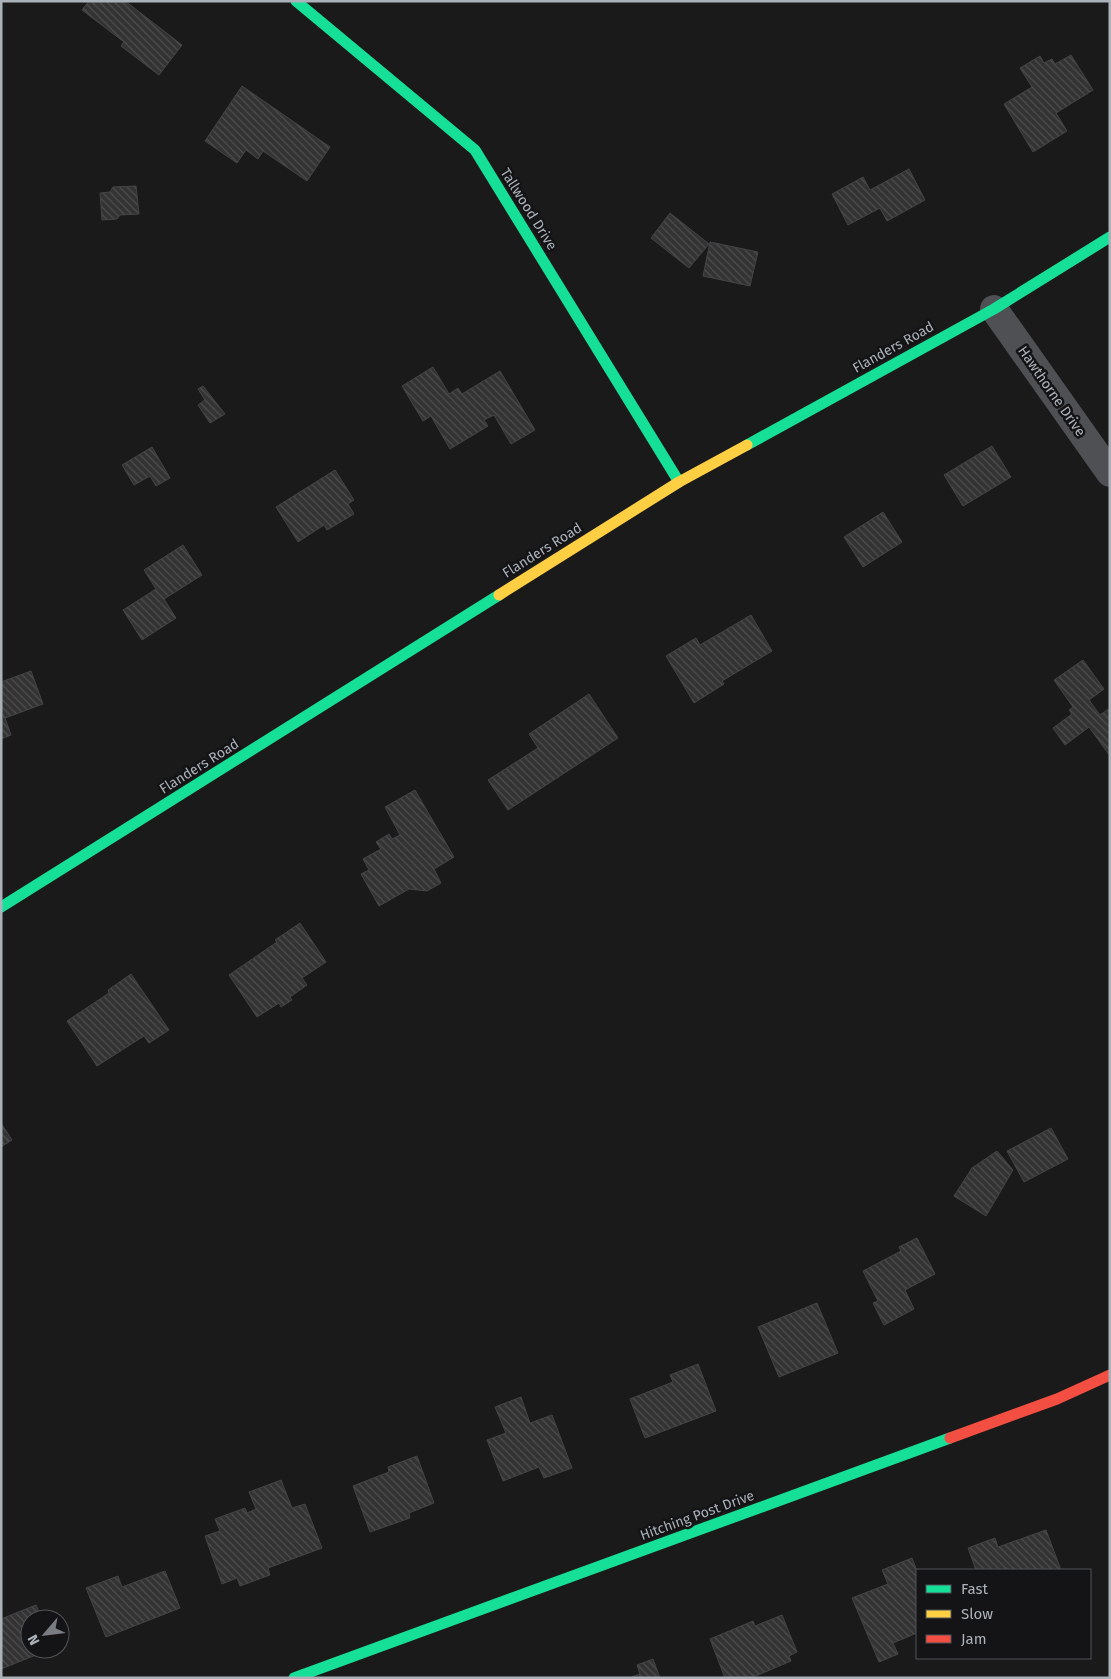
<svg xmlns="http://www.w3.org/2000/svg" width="1111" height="1679" font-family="'Fira Sans',sans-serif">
<defs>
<pattern id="building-back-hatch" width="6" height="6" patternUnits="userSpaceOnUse" patternTransform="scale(1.25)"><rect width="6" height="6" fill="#333334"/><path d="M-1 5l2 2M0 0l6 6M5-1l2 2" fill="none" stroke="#4e4e4f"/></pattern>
</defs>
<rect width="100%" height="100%" fill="#1a1a1a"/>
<path fill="url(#building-back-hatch)" stroke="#424446" d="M89 1H125L182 45 159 75 121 46 124 42 82 10Z
M1071 55 1093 90 1056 113 1067 131 1033 152 1004 104 1032 87 1020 68 1040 56 1044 63 1052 59 1055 64Z
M242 86 330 147 307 181 263 151 258 159 246 150 237 163 205 141Z
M909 169 925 200 887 221 880 208 848 225 832 194 863 177 870 190Z
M136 186 139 214 120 215 117 219 102 220 100 193 110 192 113 187Z
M670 213 709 244 689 268 651 238Z
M710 242 758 252 750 286 703 276Z
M433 367 449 394 458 388 462 394 500 371 535 430 511 444 494 415 484 420 488 426 450 449 431 416 423 421 402 386Z
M203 386 225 414 210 423 198 405 205 400 198 389Z
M992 446 1011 477 963 506 944 475Z
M152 447 170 478 156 486 150 476 134 485 122 465Z
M335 470 354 500 348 504 354 514 327 530 324 525 298 542 276 507Z
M883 512 902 542 863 567 844 537Z
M183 545 202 575 164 599 176 618 142 640 123 610 156 589 144 570Z
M751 615 772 651 722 681 724 684 694 703 666 656 696 638 700 645Z
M1083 660 1104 689 1089 700 1100 715 1110 708V756L1089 727 1065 745 1053 728 1072 714 1069 710 1073 707 1054 680Z
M31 671 43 704 5 718 11 735 1 739V682Z
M589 694 618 738 508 810 488 780 538 748 529 734Z
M415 790 454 857 434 869 441 883 427 891 409 889 379 906 361 874 369 870 363 859 381 849 376 842 389 834 392 839 400 835 385 807Z
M300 923 326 962 302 978 307 985 290 997 292 1000 281 1007 279 1003 257 1017 229 975 277 942 275 940Z
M131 974 169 1030 149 1043 144 1036 97 1066 67 1021 109 993 108 990Z
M1 1123 12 1140 1 1147Z
M1051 1128 1068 1159 1024 1182 1007 1151Z
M997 1151 1013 1170 986 1216 954 1196 972 1168Z
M917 1238 935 1274 905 1290 914 1309 884 1325 873 1303 878 1301 863 1271 901 1251 899 1247Z
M817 1303 838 1353 779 1377 758 1327Z
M698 1364 716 1411 645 1438 630 1399 673 1382 670 1375Z
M521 1397 530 1423 552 1415 572 1468 544 1478 539 1467 503 1481 487 1440 506 1433 495 1407Z
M417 1456 434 1503 409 1513 410 1518 370 1532 353 1486 389 1472 388 1467Z
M281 1480 292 1508 305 1504 322 1548 268 1568 270 1575 240 1586 237 1578 222 1584 205 1536 220 1531 215 1519 245 1508 247 1513 256 1509 249 1492Z
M1046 1530 1061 1570H976L968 1548 995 1538 998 1547Z
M912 1558 917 1571V1633L893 1643 898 1654 879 1662 852 1598 888 1584 882 1570Z
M165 1571 180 1608 106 1637 86 1588 118 1576 122 1587Z
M36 1605 42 1619H30V1649H51L1 1669V1619Z
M782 1615 797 1652 789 1656 791 1661 751 1678H725L710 1639 753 1621 755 1626Z
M653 1659 660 1678H629L640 1674 637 1665Z"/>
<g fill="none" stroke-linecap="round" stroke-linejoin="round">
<path stroke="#4e5053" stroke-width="28" d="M994 309 1110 473"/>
<path stroke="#16e098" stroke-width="11" d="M296 1 475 150 679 482
M747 445 994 309 1110 237
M1 907 499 595
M294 1678 950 1438"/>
<path stroke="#ffcf43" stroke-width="11" d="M499 595 679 482 747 445"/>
<path stroke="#f24e42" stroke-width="11" d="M950 1438 1057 1399 1110 1375"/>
</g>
<g text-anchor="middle" stroke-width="5" stroke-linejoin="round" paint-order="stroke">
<g font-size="14" fill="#acb2ba" stroke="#141416">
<text transform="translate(529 209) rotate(58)" y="5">Tallwood Drive</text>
<text transform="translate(893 347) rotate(-29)" y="5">Flanders Road</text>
<text transform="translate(1052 391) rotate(55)" y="5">Hawthorne Drive</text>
<text transform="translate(542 550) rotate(-32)" y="5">Flanders Road</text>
<text transform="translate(199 766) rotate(-32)" y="5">Flanders Road</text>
<text transform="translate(697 1515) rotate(-20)" y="5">Hitching Post Drive</text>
</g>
</g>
<rect width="1111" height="1679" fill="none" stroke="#acb2ba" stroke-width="5"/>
<rect x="916" y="1569" width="175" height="90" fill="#141416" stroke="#515358"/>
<rect x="926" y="1585" width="25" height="8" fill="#16e098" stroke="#515358"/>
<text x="961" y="1594" font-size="15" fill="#acb2ba">Fast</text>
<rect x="926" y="1610" width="25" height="8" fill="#ffcf43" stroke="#515358"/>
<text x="961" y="1619" font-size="15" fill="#acb2ba">Slow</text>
<rect x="926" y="1635" width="25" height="8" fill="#f24e42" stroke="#515358"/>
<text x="961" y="1644" font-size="15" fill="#acb2ba">Jam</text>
<g transform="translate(45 1634) rotate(242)"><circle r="24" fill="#141416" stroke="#515358"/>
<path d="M0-4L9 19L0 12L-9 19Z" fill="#797d82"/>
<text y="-8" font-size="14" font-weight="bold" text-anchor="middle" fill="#acb2ba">N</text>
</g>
</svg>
